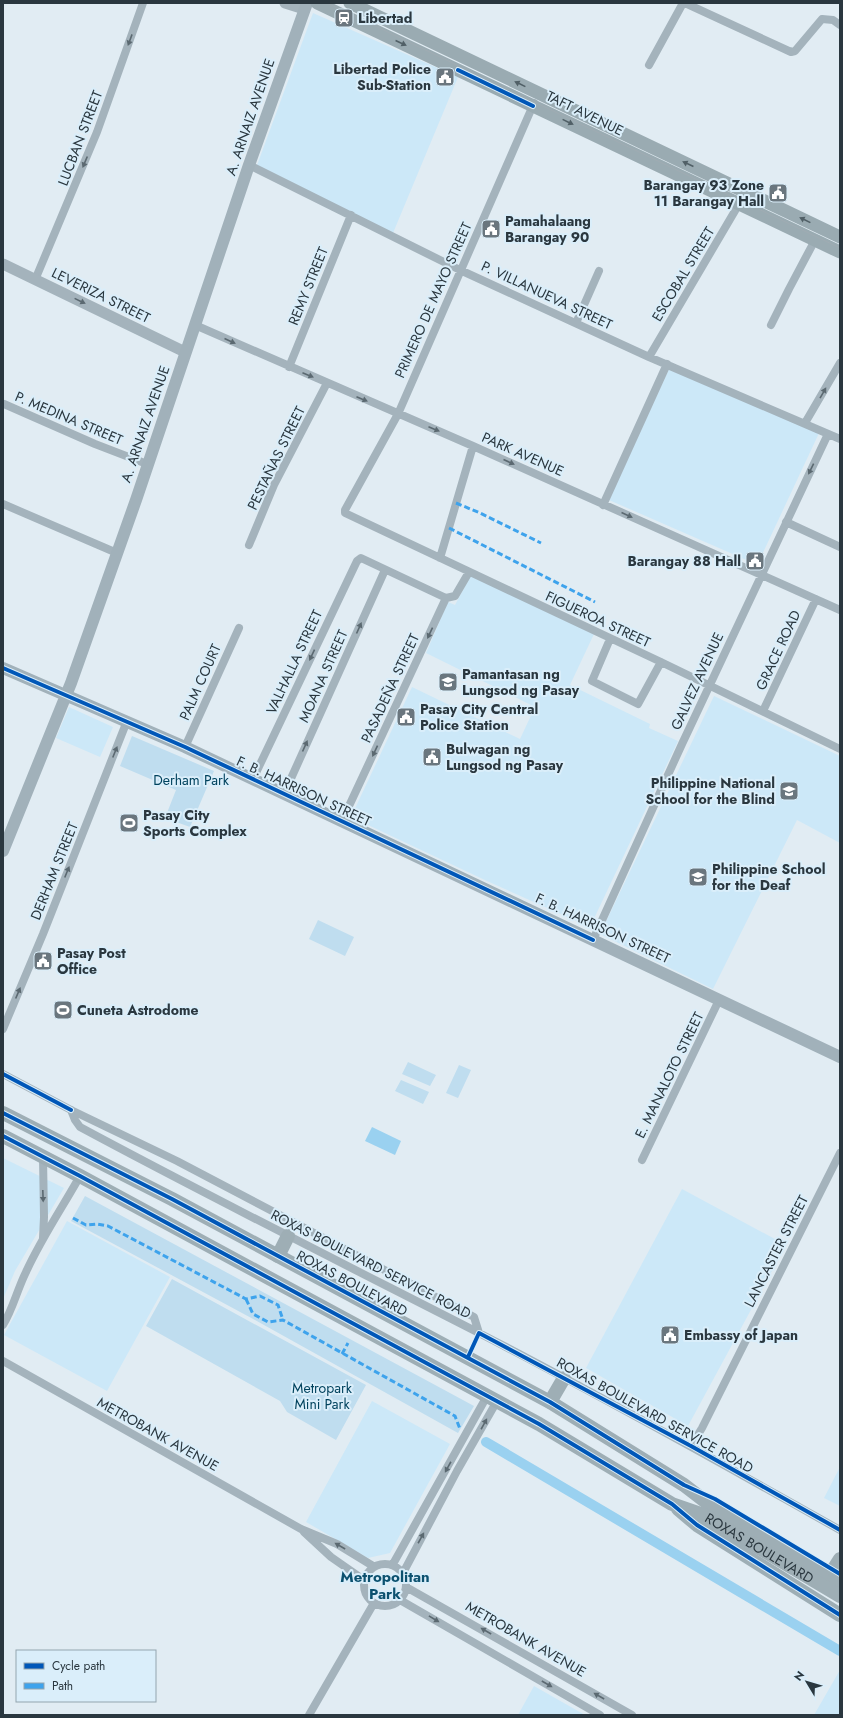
<svg xmlns="http://www.w3.org/2000/svg" width="843" height="1718" font-family="Jost,sans-serif">
<rect width="100%" height="100%" fill="#e1ecf3"/>
<path fill="#cce8f8" d="M313 13 458 77 393 233 256 168Z
M669 369 820 431 760 559 754 556 751 562 609 500Z
M471 575 594 634 570 685 650 724 649 728 678 741 590 927 487 881 351 817 412 687 520 739 535 707 426 653 448 602 455 605Z
M714 696 840 756V843L797 820 713 989 600 934Z
M69 707 113 727 100 757 56 738Z
M3 1158 64 1188 15 1271 3 1299Z
M682 1189 786 1245 688 1426 586 1368Z
M67 1221 170 1277 107 1391 4 1335Z
M372 1401 450 1444 390 1553 368 1558 306 1522Z
M840 1467V1506L824 1498Z
M840 1670V1715H814Z
M534 1686 585 1715H518Z"/>
<path fill="#bfddef" d="M132 736 214 771 190 827 165 818 176 790 120 766Z
M318 920 354 937 345 956 309 939Z
M408 1062 436 1075 430 1086 402 1074Z
M459 1065 471 1070 458 1098 446 1093Z
M401 1080 429 1092 423 1104 395 1091Z
M85 1196 474 1406 458 1433 255 1320 71 1221Z
M172 1279 366 1385 336 1440 287 1412 280 1401 146 1326Z"/>
<path fill="#9ad1f0" d="M372 1127 401 1141 395 1155 365 1141Z"/>
<g fill="none" stroke-linecap="round" stroke-linejoin="round">
<path stroke="#9ad1f0" stroke-width="10" d="M486 1442 840 1651"/>
<path stroke="#a4b3bc" stroke-width="8" d="M685 3 791 52 795 51 822 19 833 20 840 25
M649 65 683 3
M534 103 398 414 345 510V513L661 662 840 749
M249 165 460 270 649 357 840 439
M35 280 97 132 143 3
M576 323 599 271
M195 325 473 446 840 610
M771 325 789 289 815 240
M649 357 739 204
M289 367 351 215
M4 404 95 444 147 464
M805 423 840 363
M3 504 117 553
M603 505 667 364
M786 522 840 547
M249 545 274 485 327 383
M440 558 473 446
M446 598 455 596 469 572
M610 639 592 681 638 704 661 662
M763 711 816 599
M185 747 239 628
M253 779 357 561 361 558 446 598
M284 794 385 570
M342 821 446 598
M593 940 682 744 828 434
M3 1029 43 934 127 721
M3 1074 71 1110 177 1161 474 1317 479 1333
M71 1110 75 1120 80 1127C212 1198 346 1265 479 1333 601 1396 721 1463 840 1530
M642 1160 719 1000
M43 1238 44 1217 43 1157
M3 1325C13 1309 17 1290 26 1272 41 1239 62 1208 80 1176
M3 1361 301 1529 337 1544 373 1566
M691 1446 702 1428 840 1153
M304 1532 331 1557 364 1580
M364 1585a21 21 0 1 1 42 0a21 21 0 1 1-42 0Z
M393 1564 487 1396
M403 1573 457 1471 497 1401
M406 1587 632 1715
M400 1600 600 1715
M309 1715 374 1603"/>
<path stroke="#a4b3bc" stroke-width="11" d="M285 3 304 9
M3 264 185 352"/>
<path stroke="#a1b1ba" stroke-width="12" d="M3 668 185 747 840 1057
M3 851 71 683 136 500 249 165 307 3"/>
<path stroke="#9aabb2" stroke-width="13" d="M317 3 840 252
M350 3 840 237"/>
<g stroke="#9eaeb5" stroke-width="14">
<path d="M3 1113 172 1199 550 1402 684 1485 710 1505 840 1584"/>
<path id="s1" d="M3 1136 80 1176 539 1424 672 1504 704 1515 840 1596"/>
<path d="M278 1256 288 1236"/>
<path d="M550 1402 564 1378"/>
<path d="M678 1509 697 1525 840 1615"/>
<path d="M833 1570 840 1559"/>
</g>
<path stroke="#a0acb3" stroke-width="1" d="M327 3 840 248"/>
<path stroke="#3ea3ec" stroke-width="3" stroke-dasharray="6 3" stroke-linecap="butt" d="M456 503 480 513 541 543
M449 528 595 602
M73 1218 86 1225 97 1224 108 1226 246 1299 260 1296 278 1305 283 1320
M246 1299 253 1314 268 1322 283 1320 455 1416 460 1429
M342 1354 348 1343"/>
<defs>
<path id="cycleway" d="M458 70 533 106
M3 668 185 747 593 940
M3 1074 71 1110
M3 1113 172 1199 550 1402 684 1485 715 1499 840 1574
M3 1136 80 1176 539 1424 672 1504 697 1525 840 1615
M468 1357 479 1333 691 1446 840 1530"/>
</defs>
<use href="#cycleway" stroke="#daeefa" stroke-width="6"/>
<use href="#cycleway" stroke="#0057b8" stroke-width="4"/>
</g>
<defs><path id="oneway-solid" d="M-6-.8H1V-3.2L6.5 0L1 3.2V.8H-6Z"/></defs>
<g fill="#5b6971">
<use href="#oneway-solid" transform="translate(130 40) rotate(110)"/>
<use href="#oneway-solid" transform="translate(85 162) rotate(113)"/>
<use href="#oneway-solid" transform="translate(80 301) rotate(26)"/>
<use href="#oneway-solid" transform="translate(230 341) rotate(24)"/>
<use href="#oneway-solid" transform="translate(308 375) rotate(23)"/>
<use href="#oneway-solid" transform="translate(823 393) rotate(-60)"/>
<use href="#oneway-solid" transform="translate(362 399) rotate(23)"/>
<use href="#oneway-solid" transform="translate(434 429) rotate(23)"/>
<use href="#oneway-solid" transform="translate(509 462) rotate(24)"/>
<use href="#oneway-solid" transform="translate(811 469) rotate(116)"/>
<use href="#oneway-solid" transform="translate(627 515) rotate(24)"/>
<use href="#oneway-solid" transform="translate(359 628) rotate(-66)"/>
<use href="#oneway-solid" transform="translate(430 633) rotate(115)"/>
<use href="#oneway-solid" transform="translate(312 655) rotate(115)"/>
<use href="#oneway-solid" transform="translate(305 746) rotate(-66)"/>
<use href="#oneway-solid" transform="translate(375 751) rotate(115)"/>
<use href="#oneway-solid" transform="translate(115 752) rotate(-68)"/>
<use href="#oneway-solid" transform="translate(67 872) rotate(-68)"/>
<use href="#oneway-solid" transform="translate(18 993) rotate(-67)"/>
<use href="#oneway-solid" transform="translate(43 1196) rotate(88)"/>
<use href="#oneway-solid" transform="translate(484 1424) rotate(-61)"/>
<use href="#oneway-solid" transform="translate(448 1467) rotate(119)"/>
<use href="#oneway-solid" transform="translate(421 1538) rotate(-61)"/>
<use href="#oneway-solid" transform="translate(340 1546) rotate(-150)"/>
<use href="#oneway-solid" transform="translate(434 1619) rotate(31)"/>
<use href="#oneway-solid" transform="translate(486 1631) rotate(-150)"/>
<use href="#oneway-solid" transform="translate(547 1684) rotate(30)"/>
<use href="#oneway-solid" transform="translate(599 1696) rotate(-150)"/>
</g>
<g fill="#516067">
<use href="#oneway-solid" transform="translate(401 43) rotate(25)"/>
<use href="#oneway-solid" transform="translate(520 84) rotate(-154)"/>
<use href="#oneway-solid" transform="translate(568 122) rotate(26)"/>
<use href="#oneway-solid" transform="translate(688 164) rotate(-155)"/>
<use href="#oneway-solid" transform="translate(805 220) rotate(-154)"/>
</g>
<defs>
<symbol id="station-square" viewBox="-11 -11 22 22"><rect x="-9" y="-9" width="18" height="18" rx="4" fill="#6a767e" stroke="#daeefa"/><path d="M-3-6H3Q5-6 5-4V2Q5 4 3 4L4.5 6H3L1.5 4h-3L-3 6H-4.5L-3 4Q-5 4-5 2V-4Q-5-6-3-6ZM-3.5-4v3h7v-3ZM-3.5 1v1.5H-2V1ZM2 1v1.5H3.5V1Z" fill="#fff"/></symbol>
<symbol id="civic-square" viewBox="-11 -11 22 22"><rect x="-9" y="-9" width="18" height="18" rx="4" fill="#6a767e" stroke="#daeefa"/><path d="M-.6-6.5H3V-4.5H.6V-3L4-1V1h2V6H-6V1h2V-1L-.6-3ZM-1.2 2.5V6h2.4V2.5Z" fill="#fff"/></symbol>
<symbol id="university-square" viewBox="-11 -11 22 22"><rect x="-9" y="-9" width="18" height="18" rx="4" fill="#6a767e" stroke="#daeefa"/><path d="M0-5L7-2L0 1L-7-2ZM-4 1L0 2.5L4 1V4Q0 6-4 4Z" fill="#fff"/></symbol>
<symbol id="school-square" viewBox="-11 -11 22 22"><rect x="-9" y="-9" width="18" height="18" rx="4" fill="#6a767e" stroke="#daeefa"/><path d="M0-5L7-2L0 1L-7-2ZM-4 1L0 2.5L4 1V4Q0 6-4 4Z" fill="#fff"/></symbol>
<symbol id="stadium-square" viewBox="-11 -11 22 22"><rect x="-9" y="-9" width="18" height="18" rx="4" fill="#6a767e" stroke="#daeefa"/><path d="M0-5a6.5 5 0 1 0 0 10a6.5 5 0 1 0 0-10ZM-3.5-1.8h7v3.6h-7Z" fill="#fff"/></symbol>
</defs>
<g fill-rule="evenodd">
<use href="#station-square" x="333" y="7" width="22" height="22"/>
<use href="#civic-square" x="434" y="66" width="22" height="22"/>
<use href="#civic-square" x="767" y="182" width="22" height="22"/>
<use href="#civic-square" x="480" y="218" width="22" height="22"/>
<use href="#civic-square" x="744" y="550" width="22" height="22"/>
<use href="#university-square" x="437" y="671" width="22" height="22"/>
<use href="#civic-square" x="395" y="706" width="22" height="22"/>
<use href="#civic-square" x="421" y="746" width="22" height="22"/>
<use href="#school-square" x="778" y="780" width="22" height="22"/>
<use href="#stadium-square" x="118" y="812" width="22" height="22"/>
<use href="#school-square" x="687" y="866" width="22" height="22"/>
<use href="#civic-square" x="32" y="950" width="22" height="22"/>
<use href="#stadium-square" x="52" y="999" width="22" height="22"/>
<use href="#civic-square" x="659" y="1324" width="22" height="22"/>
</g>
<g text-anchor="middle" stroke-width="4" stroke-linejoin="round" paint-order="stroke">
<g font-size="14" font-weight="bold" fill="#2a373f" stroke="#daeefa" text-anchor="start">
<text x="358" y="23">Libertad</text>
<text x="431" y="74" text-anchor="end">Libertad Police<tspan x="431" dy="16">Sub-Station</tspan></text>
<text x="764" y="190" text-anchor="end">Barangay 93 Zone<tspan x="764" dy="16">11 Barangay Hall</tspan></text>
<text x="505" y="226">Pamahalaang<tspan x="505" dy="16">Barangay 90</tspan></text>
<text x="741" y="566" text-anchor="end">Barangay 88 Hall</text>
<text x="462" y="679">Pamantasan ng<tspan x="462" dy="16">Lungsod ng Pasay</tspan></text>
<text x="420" y="714">Pasay City Central<tspan x="420" dy="16">Police Station</tspan></text>
<text x="446" y="754">Bulwagan ng<tspan x="446" dy="16">Lungsod ng Pasay</tspan></text>
<text x="775" y="788" text-anchor="end">Philippine National<tspan x="775" dy="16">School for the Blind</tspan></text>
<text x="143" y="820">Pasay City<tspan x="143" dy="16">Sports Complex</tspan></text>
<text x="712" y="874">Philippine School<tspan x="712" dy="16">for the Deaf</tspan></text>
<text x="57" y="958">Pasay Post<tspan x="57" dy="16">Office</tspan></text>
<text x="77" y="1015">Cuneta Astrodome</text>
<text x="684" y="1340">Embassy of Japan</text>
</g>
<g font-size="14" fill="#2a373f" stroke="#daeefa">
<text transform="translate(585 113) rotate(26)" y="5">TAFT AVENUE</text>
<text transform="translate(250 117) rotate(-71)" y="5">A. ARNAIZ AVENUE</text>
<text transform="translate(80 138) rotate(-69)" y="5">LUCBAN STREET</text>
<text transform="translate(683 274) rotate(-59)" y="5">ESCOBAL STREET</text>
<text transform="translate(308 286) rotate(-68)" y="5">REMY STREET</text>
<text transform="translate(101 295) rotate(26)" y="5">LEVERIZA STREET</text>
<text transform="translate(547 295) rotate(25)" y="5">P. VILLANUEVA STREET</text>
<text transform="translate(433 300) rotate(-66)" y="5">PRIMERO DE MAYO STREET</text>
<text transform="translate(69 418) rotate(23)" y="5">P. MEDINA STREET</text>
<text transform="translate(145 424) rotate(-71)" y="5">A. ARNAIZ AVENUE</text>
<text transform="translate(523 454) rotate(24)" y="5">PARK AVENUE</text>
<text transform="translate(276 458) rotate(-64)" y="5">PESTAÑAS STREET</text>
<text transform="translate(598 619) rotate(25)" y="5">FIGUEROA STREET</text>
<text transform="translate(778 650) rotate(-65)" y="5">GRACE ROAD</text>
<text transform="translate(294 662) rotate(-65)" y="5">VALHALLA STREET</text>
<text transform="translate(323 676) rotate(-66)" y="5">MOANA STREET</text>
<text transform="translate(697 681) rotate(-65)" y="5">GALVEZ AVENUE</text>
<text transform="translate(200 682) rotate(-66)" y="5">PALM COURT</text>
<text transform="translate(390 688) rotate(-65)" y="5">PASADEÑA STREET</text>
<text transform="translate(304 791) rotate(25)" y="5">F. B. HARRISON STREET</text>
<text transform="translate(54 871) rotate(-68)" y="5">DERHAM STREET</text>
<text transform="translate(603 928) rotate(25)" y="5">F. B. HARRISON STREET</text>
<text transform="translate(669 1075) rotate(-64)" y="5">E. MANALOTO STREET</text>
<text transform="translate(776 1251) rotate(-63)" y="5">LANCASTER STREET</text>
<text transform="translate(371 1264) rotate(27)" y="5">ROXAS BOULEVARD SERVICE ROAD</text>
<text transform="translate(352 1283) rotate(28)" y="5">ROXAS BOULEVARD</text>
<text transform="translate(655 1415) rotate(29)" y="5">ROXAS BOULEVARD SERVICE ROAD</text>
<text transform="translate(158 1434) rotate(29)" y="5">METROBANK AVENUE</text>
<text dy="5" stroke="none"><textPath href="#s1" startOffset="862">ROXAS BOULEVARD</textPath></text>
<text transform="translate(526 1639) rotate(30)" y="5">METROBANK AVENUE</text>
</g>
<g font-size="14" fill="#00425d" stroke="#daeefa">
<text x="191" y="785">Derham Park</text>
<text x="322" y="1393">Metropark<tspan x="322" dy="16">Mini Park</tspan></text>
</g>
<g font-size="15" font-weight="bold" fill="#0c516f" stroke="#daeefa">
<text x="385" y="1582">Metropolitan<tspan x="385" dy="17">Park</tspan></text>
</g>
</g>
<rect width="843" height="1718" fill="none" stroke="#2a373f" stroke-width="8"/>
<rect x="16" y="1650" width="140" height="52" fill="#daeefa" stroke="#94a5af"/>
<rect x="24" y="1663" width="20" height="6" fill="#0057b8" stroke="#94a5af"/>
<text x="52" y="1670" font-size="12" fill="#2a373f">Cycle path</text>
<rect x="24" y="1683" width="20" height="6" fill="#3ea3ec" stroke="#94a5af"/>
<text x="52" y="1690" font-size="12" fill="#2a373f">Path</text>
<g transform="translate(807 1682) rotate(308)" stroke="#daeefa" stroke-width="3" paint-order="stroke">
<path d="M0-3L7 15L0 10L-7 15Z" fill="#2a373f"/>
<text y="-6" font-size="11" font-weight="bold" text-anchor="middle" fill="#2a373f">N</text>
</g>
</svg>
